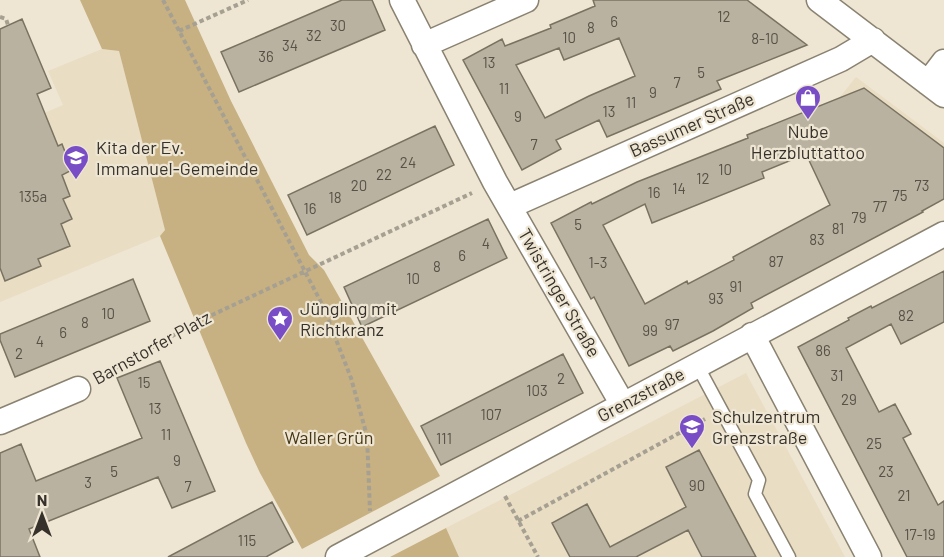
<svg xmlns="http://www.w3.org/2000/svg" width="944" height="557" font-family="Barlow,sans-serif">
<rect width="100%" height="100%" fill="#eee6d3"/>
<path fill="#e9ddc3" d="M102 49 119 51 165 230 160 236 0 302V132L63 105 48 71Z
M856 77 944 143V188L836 102Z
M746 373 845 557H459L446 528Z"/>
<path fill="#c7b182" d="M80 0H185L231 101 309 255 324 270 440 476 302 549 260 473 246 443 160 236 165 230 119 51 102 49Z
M446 528 459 557H390Z"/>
<path fill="#bab2a0" stroke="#7a7261" stroke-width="1.5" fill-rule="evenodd" d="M342 0H372L385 30 239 92 221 52Z
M593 0H747L807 45 717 81 721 89 607 137 599 120 556 140 561 149 522 170 463 60 502 39 505 46 551 28 550 25 595 6ZM619 38 635 76 589 96 545 118 516 65 559 48 564 60Z
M22 19 51 88 37 94 58 146 62 144 72 170 62 175 70 196 63 199 72 219 61 224 70 246 38 259 41 266 5 281 0 268V29Z
M864 88 944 148V199L922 211 923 212 751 303 753 308 713 331 673 351 670 346 629 366 594 297 591 299 551 223 591 202 592 204 637 182 748 138 747 135ZM806 154 830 205 733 257 734 260 688 284 687 281 645 304 603 225 645 204 652 223 764 178 762 172Z
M435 126 454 165 307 235 288 195Z
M488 219 507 258 362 327 344 287Z
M944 271V322L901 344 891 324 846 348 879 412 895 404 911 434 903 438 938 505 944 501V557H907L798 347 849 320 848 318 871 306 872 308Z
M133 279 150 321 15 377 0 340V334Z
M563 354 583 393 441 465 421 426Z
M160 361 215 491 172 508 158 477 29 529 40 557H0V453L21 444 36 481 142 438 117 378Z
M699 450 756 557H702L688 530 636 557H570L552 523 587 504 610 547 686 507 666 467Z
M272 502 293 542 266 557H168Z"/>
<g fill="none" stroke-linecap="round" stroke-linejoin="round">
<defs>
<path id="lane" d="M697 365 759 480 755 494 789 557"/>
<path id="street" d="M402 0 495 182 623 405
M819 0 944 95
M424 45 526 0
M928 83 944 62
M510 206 841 59 873 40
M752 335 869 557
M0 422 78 389
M338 557 944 234"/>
</defs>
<use href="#lane" stroke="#8a8271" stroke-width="15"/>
<use href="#street" stroke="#8a8271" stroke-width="27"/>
<path stroke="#a6a092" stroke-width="4" stroke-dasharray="4.5 3" stroke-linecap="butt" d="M163 0 323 306 351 378 367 436 370 511
M0 17 6 19 8 25
M179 31 248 0
M100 377 195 323 472 193
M505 496 538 557
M518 521 705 419"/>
<use href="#lane" stroke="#fff" stroke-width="12"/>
<use href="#street" stroke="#fff" stroke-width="24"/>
</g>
<defs>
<symbol id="shop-pin" viewBox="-11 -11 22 30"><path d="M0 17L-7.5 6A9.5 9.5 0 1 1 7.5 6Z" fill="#784dc6" stroke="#eee6d3"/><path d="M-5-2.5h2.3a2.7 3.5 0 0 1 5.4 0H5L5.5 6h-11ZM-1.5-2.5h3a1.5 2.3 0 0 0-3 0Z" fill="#fff"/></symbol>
<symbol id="school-pin" viewBox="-11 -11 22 30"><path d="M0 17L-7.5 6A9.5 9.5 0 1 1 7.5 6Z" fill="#784dc6" stroke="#eee6d3"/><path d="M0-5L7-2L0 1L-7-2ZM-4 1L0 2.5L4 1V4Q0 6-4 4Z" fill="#fff"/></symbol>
<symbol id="sight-pin" viewBox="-11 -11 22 30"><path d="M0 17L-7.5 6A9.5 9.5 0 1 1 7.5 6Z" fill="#784dc6" stroke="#eee6d3"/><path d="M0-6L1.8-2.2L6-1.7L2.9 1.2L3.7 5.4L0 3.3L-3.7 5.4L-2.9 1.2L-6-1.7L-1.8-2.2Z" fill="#fff"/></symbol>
</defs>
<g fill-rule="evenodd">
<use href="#shop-pin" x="793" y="83" width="30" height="40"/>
<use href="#school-pin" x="61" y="143" width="30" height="40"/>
<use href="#sight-pin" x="265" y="304" width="30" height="40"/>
<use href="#school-pin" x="677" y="412" width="30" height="40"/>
</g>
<g text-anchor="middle" stroke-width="4.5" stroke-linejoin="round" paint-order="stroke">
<g font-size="15" fill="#575248">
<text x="724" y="22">12</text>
<text x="614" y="27">6</text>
<text x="338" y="31">30</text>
<text x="591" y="33">8</text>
<text x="314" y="41">32</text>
<text x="569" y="43">10</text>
<text x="765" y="44">8-10</text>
<text x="290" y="51">34</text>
<text x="266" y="62">36</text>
<text x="489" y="68">13</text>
<text x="701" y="78">5</text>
<text x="677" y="88">7</text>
<text x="504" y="94">11</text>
<text x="653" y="98">9</text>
<text x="631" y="108">11</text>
<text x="609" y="117">13</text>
<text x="518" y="122">9</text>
<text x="534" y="150">7</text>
<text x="408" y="168">24</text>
<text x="725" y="175">10</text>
<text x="384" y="180">22</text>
<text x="703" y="184">12</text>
<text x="359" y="191">20</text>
<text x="922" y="191">73</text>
<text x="679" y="194">14</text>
<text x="654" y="198">16</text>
<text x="900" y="201">75</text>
<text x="33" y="202">135a</text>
<text x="335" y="203">18</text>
<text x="880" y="212">77</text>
<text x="310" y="214">16</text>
<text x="859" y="223">79</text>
<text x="578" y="230">5</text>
<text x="838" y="234">81</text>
<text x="817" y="245">83</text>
<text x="486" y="249">4</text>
<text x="462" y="261">6</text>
<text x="776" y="267">87</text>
<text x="598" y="268">1-3</text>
<text x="437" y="272">8</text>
<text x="413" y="284">10</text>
<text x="736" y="292">91</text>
<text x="716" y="304">93</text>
<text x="108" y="319">10</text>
<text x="906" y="321">82</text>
<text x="85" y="328">8</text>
<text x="672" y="330">97</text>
<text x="650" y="336">99</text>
<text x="63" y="338">6</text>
<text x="40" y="347">4</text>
<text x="823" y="356">86</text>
<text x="19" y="359">2</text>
<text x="837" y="381">31</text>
<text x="561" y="384">2</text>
<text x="144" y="388">15</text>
<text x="537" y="396">103</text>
<text x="849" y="405">29</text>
<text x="155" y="414">13</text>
<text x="491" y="420">107</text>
<text x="166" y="440">11</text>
<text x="444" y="444">111</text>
<text x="874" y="449">25</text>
<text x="177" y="466">9</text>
<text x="114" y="477">5</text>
<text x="886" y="477">23</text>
<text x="88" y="488">3</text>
<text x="697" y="491">90</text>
<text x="188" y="492">7</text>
<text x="904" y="501">21</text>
<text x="920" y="540">17-19</text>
<text x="247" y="546">115</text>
</g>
<g font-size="18" fill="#36322b" stroke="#eee6d3">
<text transform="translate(692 125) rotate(-24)" y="6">Bassumer Straße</text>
<text transform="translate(559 293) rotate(60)" y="6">Twistringer Straße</text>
<text transform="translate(152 348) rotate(-29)" y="6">Barnstorfer Platz</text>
<text transform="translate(641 395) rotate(-28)" y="6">Grenzstraße</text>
</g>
<g font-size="18" fill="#36322b" stroke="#eee6d3" text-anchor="start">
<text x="808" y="138" text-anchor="middle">Nube<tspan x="808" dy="21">Herzbluttattoo</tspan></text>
<text x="96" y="154">Kita der Ev.<tspan x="96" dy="21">Immanuel-Gemeinde</tspan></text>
<text x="300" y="315">Jüngling mit<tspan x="300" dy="21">Richtkranz</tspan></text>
<text x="712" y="423">Schulzentrum<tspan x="712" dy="21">Grenzstraße</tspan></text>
</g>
<g font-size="18" fill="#453715" stroke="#eee6d3">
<text x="329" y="444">Waller Grün</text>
</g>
</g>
<g transform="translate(42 515)" stroke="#eee6d3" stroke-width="4.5" paint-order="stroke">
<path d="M0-4.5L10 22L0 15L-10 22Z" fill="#36322b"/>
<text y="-9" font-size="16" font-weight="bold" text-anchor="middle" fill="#36322b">N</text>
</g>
</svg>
